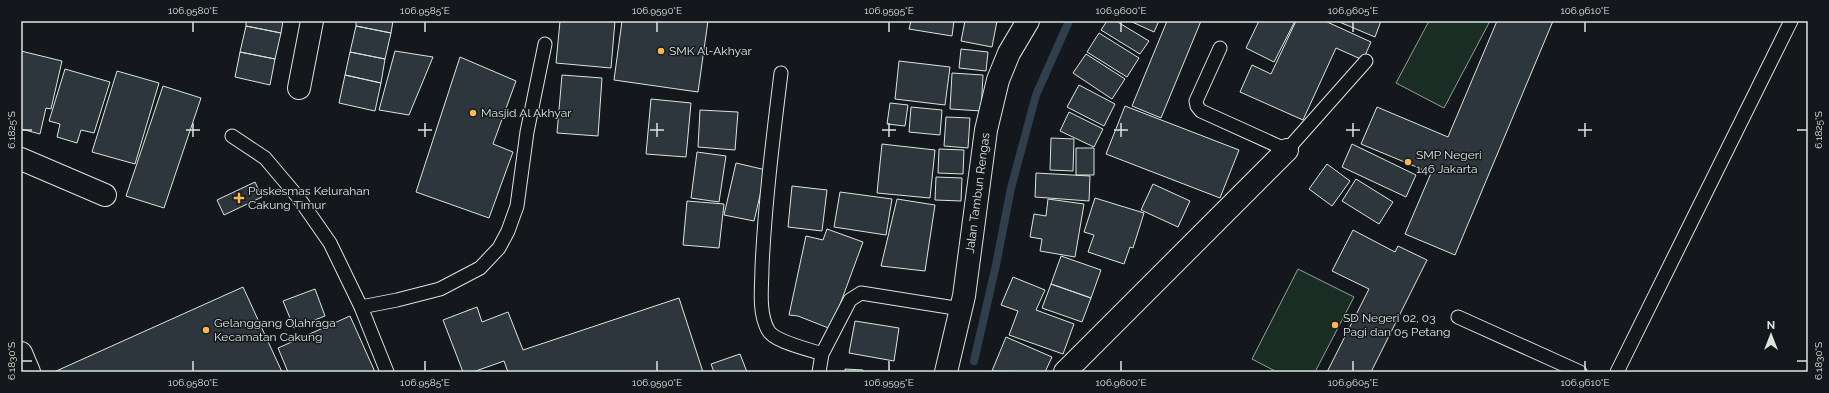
<svg xmlns="http://www.w3.org/2000/svg" width="1829" height="393" font-family="Raleway,sans-serif">
<rect width="100%" height="100%" fill="#14181c"/>
<path fill="#1a2d24" stroke="#939e99" d="M1429 21H1490L1444 108 1396 83Z
M1298 269 1354 297 1315 372H1277L1252 359Z"/>
<g fill="none" stroke-linecap="round" stroke-linejoin="round">
<path stroke="#2f3f4d" stroke-width="8" d="M974 361 996 265 1011 188 1036 95 1069 21"/>
</g>
<path fill="#2c363c" stroke="#d8e6dc" d="M246 21H283L281 33 246 26Z
M356 21H393L391 33 356 26Z
M560 21H615L611 68 556 63Z
M622 21H708L698 92 614 80Z
M911 21H954L952 36 909 29Z
M965 21H997L992 47 961 41Z
M1107 21H1116L1149 41 1140 54 1101 30Z
M1130 21H1159L1154 32Z
M1167 21H1201L1161 118 1132 106Z
M1259 21H1295L1274 62 1246 48Z
M1296 21H1325L1371 42 1363 60 1336 48 1303 120 1240 92 1252 65 1271 74Z
M1337 21H1381L1375 37Z
M1497 21H1553L1455 255 1405 234 1431 173 1361 144 1377 107 1448 137Z
M246 26 281 33 275 59 240 52Z
M356 26 391 33 385 59 350 52Z
M1099 33 1139 58 1127 77 1087 52Z
M961 49 988 52 986 71 959 68Z
M21 51 62 61 51 109 46 108 40 134 21 129Z
M395 51 433 57 409 115 379 110Z
M240 52 275 59 270 85 235 77Z
M350 52 385 59 381 83 345 75Z
M1086 54 1125 79 1112 99 1073 73Z
M460 57 516 81 493 144 513 152 489 218 416 192Z
M899 61 950 67 945 105 895 99Z
M65 69 110 82 94 133 81 130 77 143 57 137 60 124 49 121Z
M117 71 159 83 135 164 92 152Z
M952 73 983 75 981 111 950 109Z
M345 75 381 83 375 111 339 103Z
M562 75 602 78 598 136 557 133Z
M1079 85 1115 104 1104 126 1067 107Z
M163 86 201 98 164 208 126 196Z
M651 99 691 103 686 157 646 154Z
M890 103 908 105 905 126 887 124Z
M1125 106 1239 150 1220 198 1106 154Z
M911 107 942 110 940 135 909 132Z
M700 110 738 112 735 150 698 147Z
M1069 112 1103 129 1094 147 1060 131Z
M946 117 970 118 968 148 944 146Z
M1051 138 1074 139 1073 171 1050 170Z
M882 144 935 150 930 198 877 193Z
M1352 144 1416 175 1406 197 1342 167Z
M1076 148H1094V175H1076Z
M939 149 964 150 963 174 938 173Z
M697 152 726 156 719 202 691 198Z
M736 163 766 170 754 221 724 215Z
M1327 164 1350 181 1332 206 1309 189Z
M1036 173 1090 176 1089 201 1035 197Z
M936 177 962 178 961 201 935 200Z
M1356 179 1393 202 1379 224 1342 201Z
M255 182 262 197 224 215 217 200Z
M1153 184 1190 201 1178 227 1141 210Z
M792 186 827 190 822 231 788 227Z
M840 192 892 199 886 235 834 227Z
M1095 198 1144 213 1133 248 1130 247 1124 264 1088 252 1094 235 1084 232Z
M897 199 935 205 925 271 881 266Z
M1048 199 1084 204 1075 257 1040 251 1042 239 1030 237 1034 214 1046 216Z
M687 201 724 204 719 248 683 245Z
M827 229 863 242 831 329 798 316 789 315 806 236 823 240Z
M1353 230 1395 252 1398 246 1427 260 1371 372H1327L1369 289 1332 271Z
M1061 256 1101 270 1091 298 1051 284Z
M1013 277 1045 290 1036 310 1074 324 1063 354 1009 335 1018 311 1001 305Z
M1051 284 1091 298 1082 322 1042 308Z
M243 287 282 372H54Z
M315 289 325 316 294 328 283 301Z
M679 298 703 372H508L504 361 473 372H463L443 320 477 307 482 322 508 312 523 350Z
M350 316 375 372H288L278 348Z
M855 321 899 328 894 361 849 353Z
M1006 337 1052 357 1045 372 992 371Z
M740 354 747 372H714L711 364Z
M845 369 863 370V372H845Z"/>
<g fill="none" stroke-linecap="round" stroke-linejoin="round">
<defs>
<path id="lane" d="M1220 48 1196 101 1197 106 1201 111 1287 150 1366 61
M781 73C773 138 765 202 762 267 762 286 758 312 768 330 774 342 809 349 822 354
M232 136 265 158 298 197 330 243 361 307
M1458 317 1580 372
M387 372 361 307 397 300 440 289 480 268 499 248 508 231 517 206 527 132 545 44
M819 372 822 354 850 300 861 293 961 309
M1617 372 1791 21"/>
<path id="street" d="M299 88 312 21
M21 159 105 195
M21 353 29 372
M1065 372 1287 150"/>
<g id="secondary">
<path id="s1" d="M946 372 964 296 986 130 998 80 1009 53 1028 21"/>
</g>
</defs>
<use href="#lane" stroke="#d8e6dc" stroke-width="15"/>
<use href="#street" stroke="#d8e6dc" stroke-width="24"/>
<use href="#secondary" stroke="#d8e6dc" stroke-width="24"/>
<use href="#lane" stroke="#14181c" stroke-width="13"/>
<use href="#street" stroke="#14181c" stroke-width="22"/>
<use href="#secondary" stroke="#14181c" stroke-width="22"/>
</g>
<path fill="none" stroke="#d8e6dc" stroke-width="1.5" d="M193 22V32M425 22V32M657 22V32M889 22V32M1121 22V32M1353 22V32M1585 22V32M193 123V137M425 123V137M657 123V137M889 123V137M1121 123V137M1353 123V137M1585 123V137M22 130H32M186 130H200M418 130H432M650 130H664M882 130H896M1114 130H1128M1346 130H1360M1578 130H1592M1797 130H1807M22 361H32M193 361V371M425 361V371M657 361V371M889 361V371M1121 361V371M1353 361V371M1585 361V371M1797 361H1807"/>
<g fill="#ffb74d" stroke="#14181c" stroke-width="1.5">
<circle cx="661" cy="51" r="4"/>
<circle cx="473" cy="113" r="4"/>
<circle cx="1408" cy="162" r="4"/>
<path d="M237 192h4v4h4v4h-4v4h-4v-4h-4v-4h4z"/>
<circle cx="1335" cy="325" r="4"/>
<circle cx="206" cy="330" r="4"/>
</g>
<g text-anchor="middle" stroke-width="3" stroke-linejoin="round" paint-order="stroke">
<g font-size="12" fill="#d8e6dc" stroke="#14181c" text-anchor="start">
<text x="669" y="55">SMK Al-Akhyar</text>
<text x="481" y="117">Masjid Al Akhyar</text>
<text x="1416" y="159">SMP Negeri<tspan x="1416" dy="14">146 Jakarta</tspan></text>
<text x="248" y="195">Puskesmas Kelurahan<tspan x="248" dy="14">Cakung Timur</tspan></text>
<text x="1343" y="322">SD Negeri 02, 03<tspan x="1343" dy="14">Pagi dan 05 Petang</tspan></text>
<text x="214" y="327">Gelanggang Olahraga<tspan x="214" dy="14">Kecamatan Cakung</tspan></text>
</g>
<g font-size="12" fill="#d8e6dc" stroke="#14181c">
<text dy="4" stroke="none"><textPath href="#s1" startOffset="182">Jalan Tambun Rengas</textPath></text>
</g>
</g>
<rect width="1829" height="393" fill="none" stroke="#14181c" stroke-width="44"/>
<g transform="translate(1771 335)" stroke="#14181c" stroke-width="3" paint-order="stroke">
<path d="M0-3L7 15L0 10L-7 15Z" fill="#d8e6dc"/>
<text y="-6" font-size="11" font-weight="bold" text-anchor="middle" fill="#d8e6dc">N</text>
</g>
<rect x="22" y="22" width="1785" height="349" fill="none" stroke="#d8e6dc" stroke-width="1.5"/>
<g font-size="10" text-anchor="middle" fill="#d8e6dc">
<text x="193" y="14">106.9580°E</text>
<text x="425" y="14">106.9585°E</text>
<text x="657" y="14">106.9590°E</text>
<text x="889" y="14">106.9595°E</text>
<text x="1121" y="14">106.9600°E</text>
<text x="1353" y="14">106.9605°E</text>
<text x="1585" y="14">106.9610°E</text>
<text transform="translate(11 130) rotate(-90)" y="4">6.1825°S</text>
<text transform="translate(1818 130) rotate(-90)" y="4">6.1825°S</text>
<text transform="translate(11 361) rotate(-90)" y="4">6.1830°S</text>
<text transform="translate(1818 361) rotate(-90)" y="4">6.1830°S</text>
<text x="193" y="386">106.9580°E</text>
<text x="425" y="386">106.9585°E</text>
<text x="657" y="386">106.9590°E</text>
<text x="889" y="386">106.9595°E</text>
<text x="1121" y="386">106.9600°E</text>
<text x="1353" y="386">106.9605°E</text>
<text x="1585" y="386">106.9610°E</text>
</g>
</svg>
